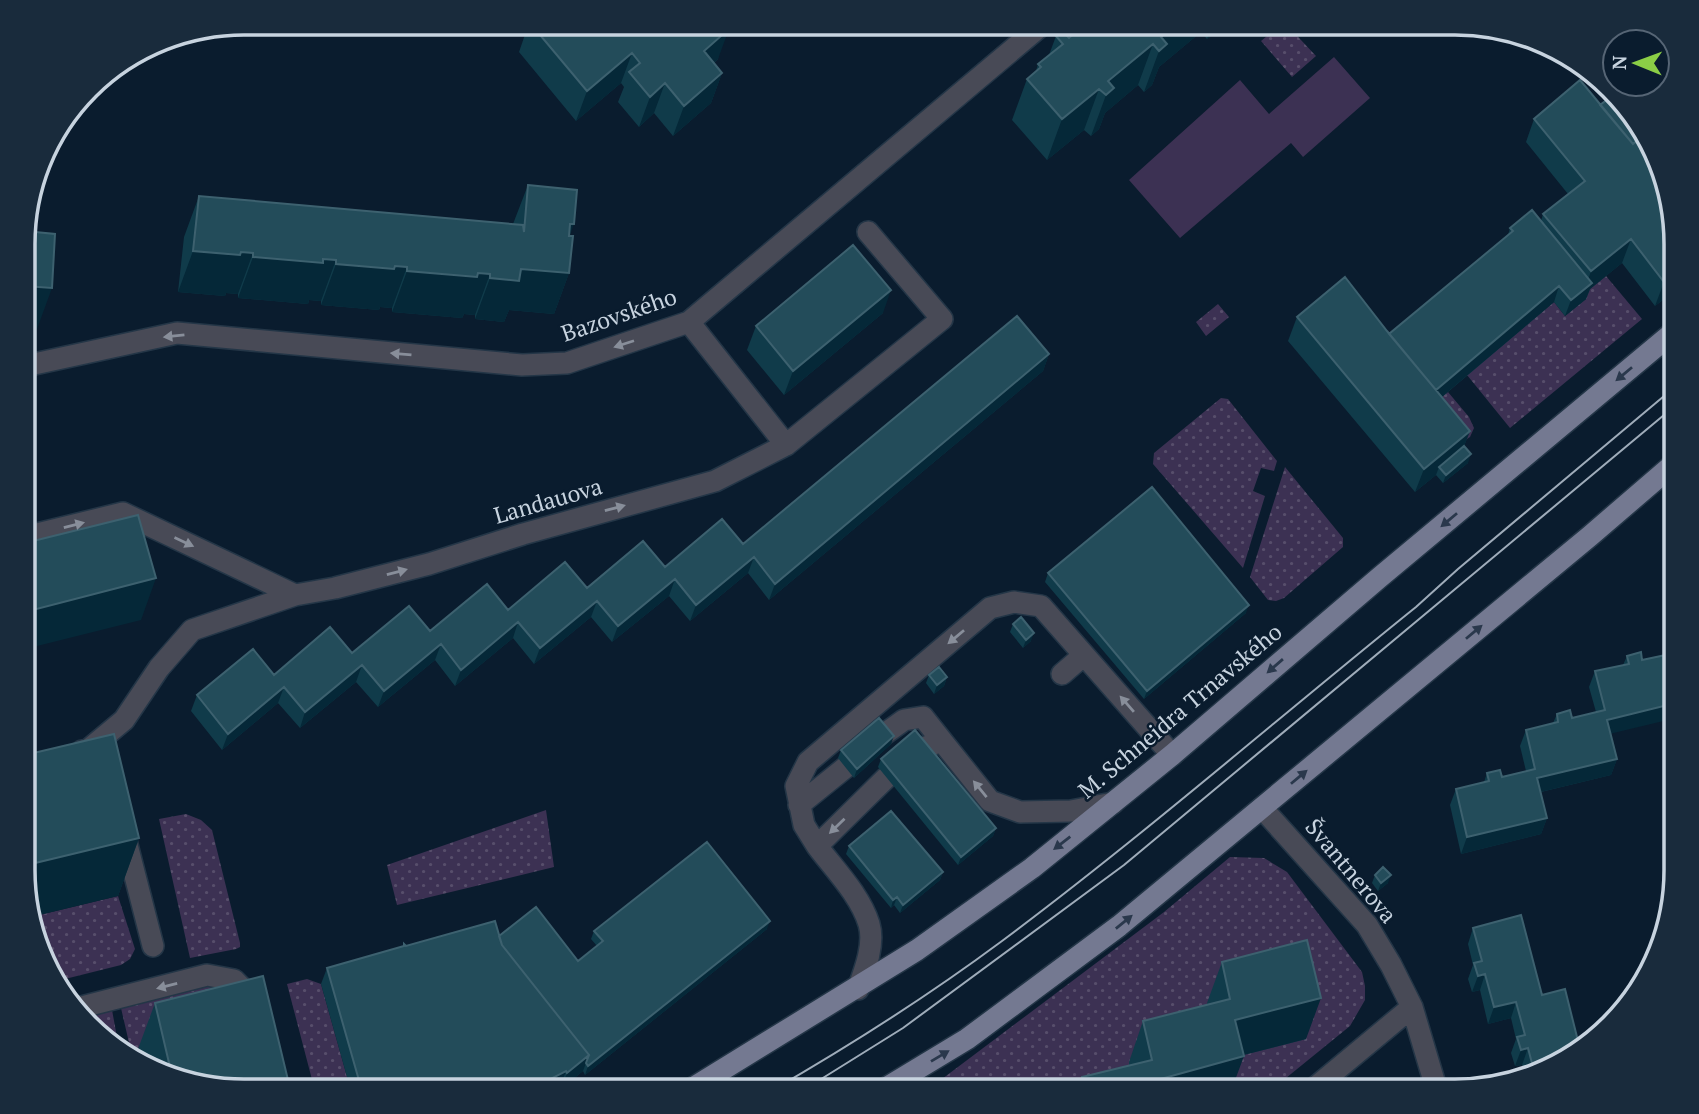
<svg xmlns="http://www.w3.org/2000/svg" width="1699" height="1114" font-family="'PT Serif',serif">
<defs>
<pattern id="green-dots" width="8" height="8" patternUnits="userSpaceOnUse" patternTransform="scale(1.75)"><rect width="8" height="8" fill="#3c3153"/><path d="M2 2h.1M6 6h.1" fill="none" stroke="#574e6b" stroke-width="1.8" stroke-linecap="round"/></pattern>
</defs>
<rect width="100%" height="100%" fill="#0a1c2e"/>
<path fill="url(#green-dots)" d="M1283 23H1285L1316 56 1292 77 1261 41Z
M1606 276 1642 319 1510 428 1467 375 1554 302 1565 316 1586 299 1583 294Z
M1218 304 1229 317 1206 336 1196 322Z
M1448 392 1469 417 1474 428 1470 437 1455 447 1425 411Z
M1221 398 1228 399 1277 461 1274 471 1261 468 1253 491 1265 496 1243 568 1153 464 1154 453Z
M1285 467 1343 538V547L1284 598 1276 601 1268 600 1250 577Z
M546 810 554 867 397 905 387 865Z
M186 814 201 820 212 830 240 943V947L236 949 190 958 159 819Z
M1230 857 1264 858 1287 872 1362 972 1365 986V1000L1350 1026 1270 1091H922L938 1082 1164 912Z
M118 896 135 949 130 959 121 965 53 982 31 917Z
M307 979 321 984 351 1091H315L287 984Z
M210 986 219 989 135 1061 133 1060 121 1008Z
M112 1010 119 1048 116 1049 86 1016Z"/>
<path fill="#3c3153" d="M1334 57 1370 98 1303 157 1291 143 1180 238 1129 180 1240 80 1269 114Z"/>
<g fill="none" stroke-linecap="round" stroke-linejoin="round">
<defs>
<path id="minor" d="M689 322 786 445
M25 366 177 333 522 365 567 363 689 322 1044 23
M25 537 123 513 295 595 335 588 429 564 523 534 715 481 786 445 942 319 868 232
M1062 674 1084 655
M883 735 904 720 923 717 942 741
M920 749 942 741 990 801 1020 812 1071 811 1113 803
M82 751 88 750 124 720 159 668 192 630 295 595
M799 805 846 767
M1262 808 1367 925 1391 965 1412 1007 1437 1091
M124 833 153 946
M817 846 804 825 796 786 808 762 990 608 1014 602 1041 606 1172 755
M858 989C865 970 875 944 869 924 860 895 835 870 817 846L886 778
M78 1008 207 975 234 980 255 1001
M1311 1091 1412 1007"/>
<path id="major" d="M688 1091 917 950 1032 868 1172 755 1380 577 1676 330
M881 1091 967 1039 1119 926 1590 536 1676 462"/>
</defs>
<use href="#minor" stroke="#243647" stroke-width="24"/>
<use href="#major" stroke="#243647" stroke-width="24"/>
<use href="#minor" stroke="#484a56" stroke-width="21"/>
<use href="#major" stroke="#747991" stroke-width="21"/>
<path stroke="#9facba" stroke-width="2" d="M771 1091C851 1045 928 996 1002 941 1144 835 1278 718 1416 607L1458 569 1676 386
M802 1091 903 1028 1124 865 1676 405"/>
</g>
<path fill="#103b4a" d="M529 23H724L718 59 714 63 722 73 711 103 673 136 654 113 639 127 618 102 624 87 621 83 576 121 519 52Z
M1093 23H1220L1217 32 1207 39 1201 32 1159 67 1152 85 1144 92 1138 85 1105 113 1099 129 1091 136 1084 130 1047 160 1012 120 1027 79 1036 71 1038 64 1049 55 1056 36 1069 38 1086 29Z
M1250 23H1264L1256 29Z
M1534 119 1676 290 1655 306 1622 263 1590 289 1586 299 1565 316 1554 302 1442 397 1470 431 1464 446 1468 463 1443 483 1436 475 1415 492 1288 341 1297 317 1389 334 1508 235 1510 228 1541 221 1543 214 1568 194 1526 142Z
M528 185 570 236 569 273 554 314 509 310 504 322 475 319V315L464 314 462 318 392 312V308L380 307 379 310 321 305V301L309 300 308 304 238 298V294L226 293 225 296 178 292 184 237 199 196 513 224Z
M883 313 784 395 747 350 756 326Z
M1049 354 1043 371 769 600 748 573 690 621 669 596 612 642 591 617 534 664 513 638 455 686 435 660 378 707 356 682 300 728 278 703 222 750 191 711 197 695 743 544Z
M1048 573 1246 613 1144 699 1045 582Z
M1013 624 1031 641 1023 648 1010 632Z
M1641 652 1611 734 1617 759 1611 775 1541 792 1547 818 1541 834 1461 854 1450 805 1456 789 1484 782 1487 773 1502 777 1526 771 1520 746 1526 730 1553 723 1557 714 1572 718 1596 712 1589 687 1595 671 1623 665 1627 656Z
M929 675 947 677 944 686 934 694 926 683Z
M891 744 854 778 838 758 841 750Z
M25 755 139 838 118 896 25 899Z
M881 759 996 828 993 836 958 865 878 767Z
M849 846 943 872 940 880 900 913 894 905 891 908 846 854Z
M1676 853V884L1673 892 1663 880 1671 857Z
M1375 875 1388 883 1378 891 1372 883Z
M1473 928 1542 995 1565 1062 1525 1074 1522 1065 1515 1066 1511 1053 1516 1039 1511 1018 1488 1024 1480 990 1472 992 1468 979 1473 965 1468 944Z
M767 929 585 1075 583 1071 561 1089 560 1087 552 1091H351L321 984 327 968 403 946 404 944 406 946 499 936 578 961 597 946 591 939 594 931Z
M1222 962 1306 1039 1243 1055 1231 1091H1076L1082 1077 1129 1065V1062L1143 1021 1207 1005V1003Z
M155 1003 288 1080 284 1091H243L173 1080 134 1060Z"/>
<path fill="#052838" d="M1178 23H1205L1201 32 1159 67 1152 85 1144 92 1159 51 1161 37Z
M1213 23H1220L1217 32 1207 39Z
M1259 23H1264L1256 29Z
M729 29 718 59 693 81 704 51Z
M1153 44 1138 85 1105 113 1099 129 1091 136 1106 95 1108 81Z
M632 53 621 83 576 121 587 91Z
M722 73 711 103 673 136 684 106Z
M665 83 654 113 639 127 650 97Z
M1099 89 1084 130 1047 160 1062 119Z
M570 224H574L559 265Z
M1631 239 1622 263 1590 289 1586 299 1565 316 1571 300 1585 289 1591 271Z
M193 251 253 253 238 294 226 293 225 296 178 292Z
M253 257 323 259 336 260 321 301 309 300 308 304 238 298Z
M336 264 395 266 407 267 392 308 380 307 379 310 321 305Z
M521 269 569 273 554 314 509 310 504 322 475 319 490 278Z
M407 271 478 273 490 274 475 315 464 314 462 318 392 312Z
M1676 273V290L1655 306 1664 282Z
M25 286 52 288 37 329 25 328Z
M1559 286 1554 302 1425 411 1431 395Z
M891 290 883 313 784 395 793 371Z
M1049 354 1043 371 769 600 775 584Z
M1470 431 1461 454 1439 467 1436 475 1415 492 1424 469Z
M1471 454 1468 463 1443 483 1446 475Z
M754 557 748 573 690 621 696 605Z
M156 578 141 620 25 649V612Z
M675 579 669 596 612 642 618 626Z
M597 601 591 617 534 664 540 648Z
M1249 605 1246 613 1144 699 1147 691Z
M518 622 513 638 455 686 461 670Z
M1034 633 1031 641 1023 648 1026 640Z
M441 644 435 660 378 707 384 691Z
M362 665 356 682 300 728 305 712Z
M947 677 944 686 934 694 937 685Z
M284 687 278 703 222 750 228 734Z
M1676 703V718L1601 736 1607 720Z
M894 736 891 744 854 778 857 769Z
M1617 759 1611 775 1532 794 1537 778Z
M1547 818 1541 834 1461 854 1467 837Z
M996 828 993 836 958 865 961 857Z
M139 838 118 896 31 917 25 899V882L31 864Z
M943 872 940 880 900 913 903 905Z
M1391 875 1388 883 1378 891 1381 883Z
M897 897 894 905 891 908 893 900Z
M770 921 767 929 585 1075 588 1066Z
M1485 974 1480 990 1472 992 1478 976Z
M1321 998 1306 1039 1220 1061 1235 1020Z
M1516 1002 1511 1018 1488 1024 1494 1007Z
M1528 1048 1522 1065 1515 1066 1521 1050Z
M589 1055 583 1071 561 1089 567 1073Z
M1244 1056 1231 1091H1153L1157 1080Z
M566 1071 560 1087 552 1091H527Z
M288 1080 284 1091H243Z"/>
<path fill="#234c5a" stroke="#3d616f" stroke-width="2" d="M530 23H724L729 29 704 51 722 73 684 106 665 83 650 97 629 72 640 63 632 53 587 91Z
M1094 23H1178L1161 37 1167 44 1159 51 1153 44 1108 81 1114 88 1106 95 1099 89 1062 119 1027 79 1041 67 1038 64 1063 44 1056 36 1062 31 1069 38 1083 26 1086 29Z
M1580 80 1633 144 1647 134 1676 230V273L1664 282 1631 239 1591 271 1543 214 1585 181 1534 119Z
M1612 96 1646 133 1633 144 1600 105Z
M528 185 577 190 574 224H570L569 236H573L569 273 521 269 519 281 490 278V274L478 273 477 277 407 271V267L395 266 394 269 336 264V260L323 259V263L253 257V253L241 252 240 255 193 251 199 196 523 225 524 232Z
M1532 210 1592 283 1571 300 1559 286 1436 390 1389 334 1513 231 1510 228Z
M25 231 55 234 52 288 25 286Z
M853 245 891 290 793 371 756 326Z
M1345 277 1387 331 1470 431 1424 469 1297 317Z
M1017 316 1049 354 775 584 754 557 696 605 675 579 618 626 597 601 540 648 518 622 461 670 441 644 384 691 362 665 305 712 284 687 228 734 197 695 253 649 274 675 330 627 352 653 409 606 430 631 487 584 508 610 565 562 587 588 643 541 665 567 722 519 743 544Z
M1464 446 1471 454 1446 475 1439 467Z
M1152 487 1249 605 1147 691 1048 573Z
M138 515 156 578 25 612V543Z
M1021 617 1034 633 1026 640 1013 624Z
M1641 652 1642 660 1675 653 1676 703 1607 720 1617 759 1537 778 1547 818 1467 837 1456 789 1489 781 1487 773 1500 770 1502 777 1535 769 1526 730 1558 722 1557 714 1570 710 1572 718 1605 710 1595 671 1629 664 1627 656Z
M939 667 947 677 937 685 929 675Z
M879 718 894 736 857 769 841 750Z
M915 730 996 828 961 857 881 759Z
M114 734 139 838 31 864 25 837V755Z
M891 811 943 872 903 905 897 897 893 900 849 846Z
M707 842 770 921 588 1066 586 1063 589 1055 502 945 499 936 536 907 578 961 603 941 594 931Z
M1676 853V862L1671 857Z
M1383 867 1391 875 1381 883 1375 875Z
M1521 915 1542 995 1565 989 1580 1049 1565 1062 1534 1071 1528 1048 1521 1050 1517 1037 1525 1035 1516 1002 1494 1007 1485 974 1478 976 1474 963 1482 961 1473 928Z
M495 921 502 945 589 1055 567 1073 566 1071 527 1091H362L327 968 404 946V944L406 946Z
M1307 940 1321 998 1235 1020 1244 1056 1157 1080 1159 1091H1085L1082 1077 1152 1060 1143 1021 1230 999 1222 962Z
M263 976 288 1080 243 1091 173 1080 155 1003Z"/>
<defs><path id="oneway-solid" d="M-6-.8H1V-3.2L6.5 0L1 3.2V.8H-6Z" transform="scale(1.75)"/></defs>
<g fill="#888e9a">
<use href="#oneway-solid" transform="translate(174 336) rotate(174)"/>
<use href="#oneway-solid" transform="translate(624 344) rotate(162)"/>
<use href="#oneway-solid" transform="translate(401 354) rotate(-175)"/>
<use href="#oneway-solid" transform="translate(615 508) rotate(-15)"/>
<use href="#oneway-solid" transform="translate(74 525) rotate(-14)"/>
<use href="#oneway-solid" transform="translate(184 542) rotate(25)"/>
<use href="#oneway-solid" transform="translate(397 572) rotate(-15)"/>
<use href="#oneway-solid" transform="translate(956 637) rotate(140)"/>
<use href="#oneway-solid" transform="translate(1127 704) rotate(-131)"/>
<use href="#oneway-solid" transform="translate(980 789) rotate(-129)"/>
<use href="#oneway-solid" transform="translate(837 826) rotate(136)"/>
<use href="#oneway-solid" transform="translate(167 986) rotate(166)"/>
</g>
<g fill="#2a384c">
<use href="#oneway-solid" transform="translate(1624 374) rotate(140)"/>
<use href="#oneway-solid" transform="translate(1449 520) rotate(140)"/>
<use href="#oneway-solid" transform="translate(1474 632) rotate(-40)"/>
<use href="#oneway-solid" transform="translate(1275 666) rotate(139)"/>
<use href="#oneway-solid" transform="translate(1299 777) rotate(-40)"/>
<use href="#oneway-solid" transform="translate(1062 843) rotate(142)"/>
<use href="#oneway-solid" transform="translate(1124 922) rotate(-39)"/>
<use href="#oneway-solid" transform="translate(940 1056) rotate(-31)"/>
</g>
<g text-anchor="middle" stroke-width="5" stroke-linejoin="round" paint-order="stroke">
<g font-size="23" fill="#c7d3df" stroke="#0a1c2e">
<text transform="translate(619 315) rotate(-19)" y="8">Bazovského</text>
<text transform="translate(548 501) rotate(-16)" y="8">Landauova</text>
<text transform="translate(1180 711) rotate(-40)" y="8">M. Schneidra Trnavského</text>
<text transform="translate(1351 871) rotate(50)" y="8">Švantnerova</text>
</g>
</g>
<path d="M0 0H1699V1114H0ZM244 35H1455A209 209 0 0 1 1664 244V870A209 209 0 0 1 1455 1079H244A209 209 0 0 1 35 870V244A209 209 0 0 1 244 35Z" fill="#192b3c" fill-rule="evenodd"/>
<path fill="none" stroke="#c7d3df" stroke-width="3.5" d="M244 35H1455A209 209 0 0 1 1664 244V870A209 209 0 0 1 1455 1079H244A209 209 0 0 1 35 870V244A209 209 0 0 1 244 35Z"/>
<g transform="translate(1636 63) rotate(271)"><circle r="33" fill="#0a1c2e" stroke="#566575" stroke-width="2"/>
<path d="M0-5L12 26L0 18L-12 26Z" fill="#8bce46"/>
<text y="-10" font-size="19" font-weight="bold" text-anchor="middle" fill="#c7d3df">N</text>
</g>
</svg>
